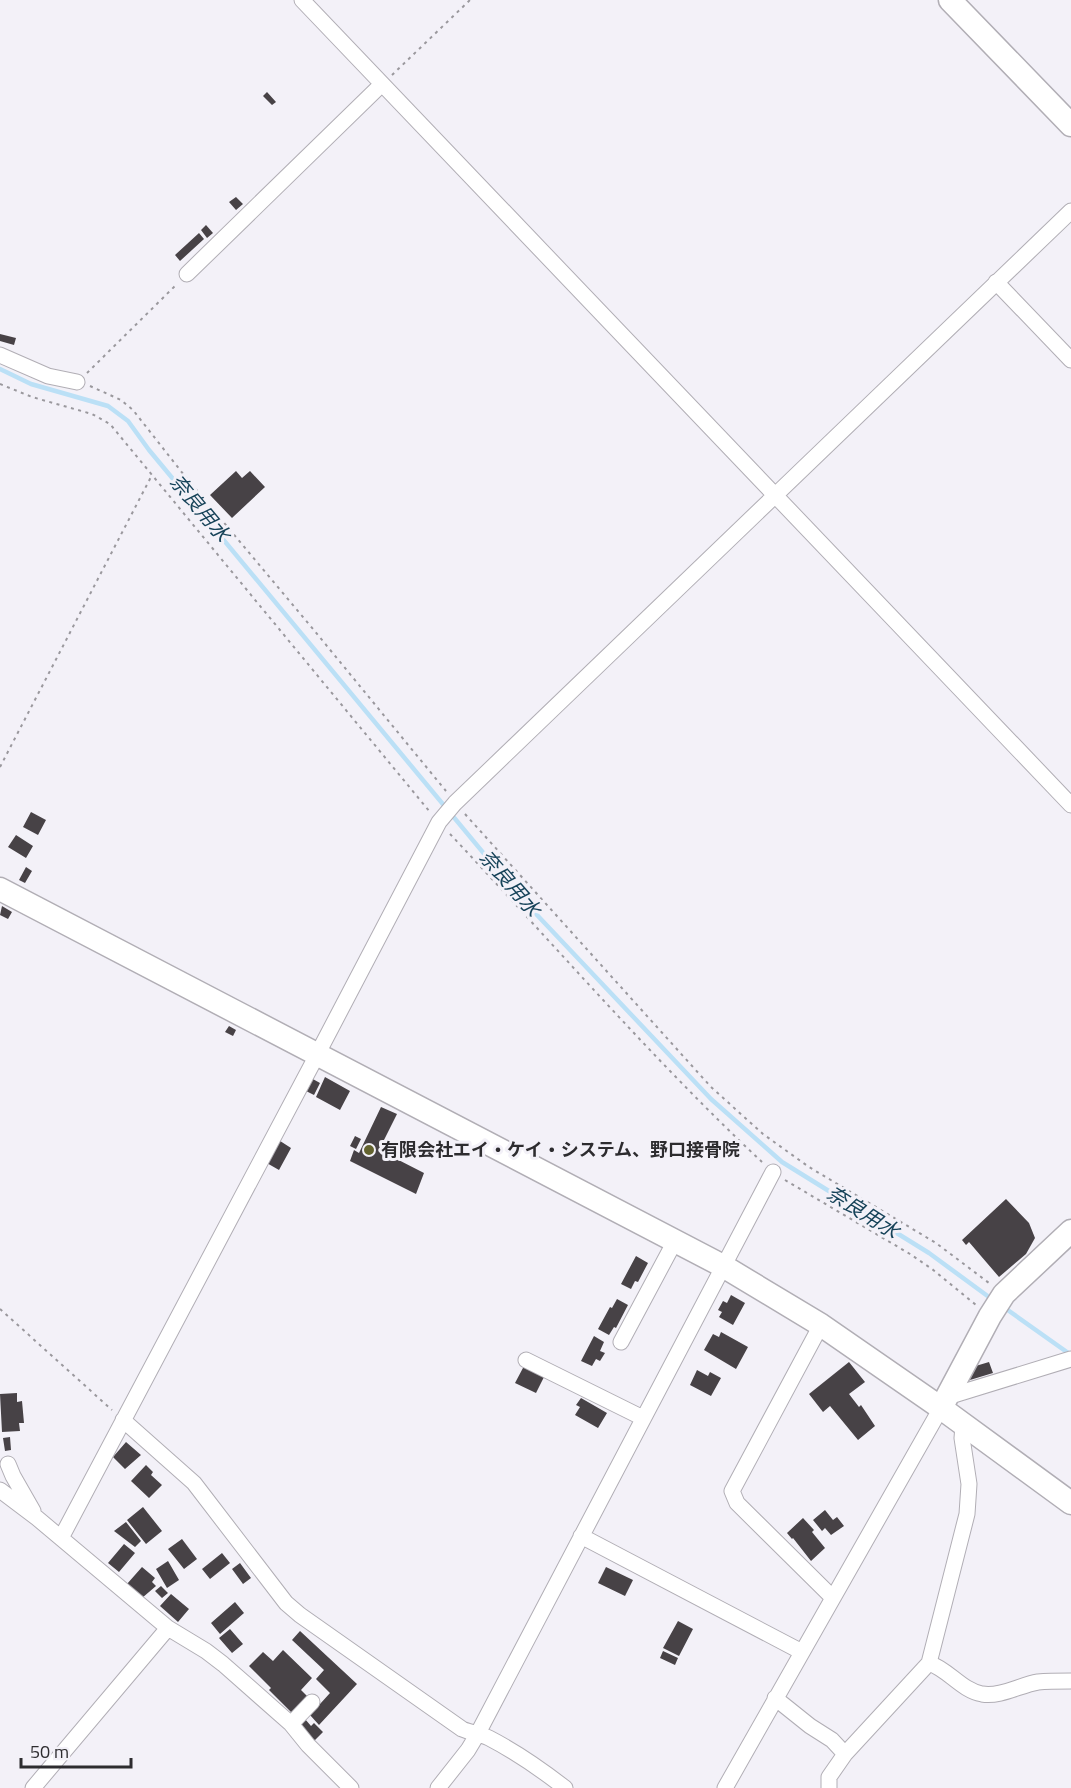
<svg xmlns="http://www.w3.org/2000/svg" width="1071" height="1788" font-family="'Titillium Web','Noto Sans JP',sans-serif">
<rect width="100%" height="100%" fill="#f3f1f8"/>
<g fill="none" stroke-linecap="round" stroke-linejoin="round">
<path stroke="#bbe0f6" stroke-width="4.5" d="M0 369 31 384 108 406 128 421 149 450 520 897 711 1099 782 1162 929 1253 993 1300
M1002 1306 1071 1355"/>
</g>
<path fill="#474246" d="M267 92 276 102 272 105 263 96Z
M236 197 243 204 236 210 229 202Z
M206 225 213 233 207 238 201 230Z
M199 233 204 239 180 261 175 255Z
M0 334 16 338 14 345 0 341Z
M236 471 242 478 250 471 265 487 232 518 210 495Z
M31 812 46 820 38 835 23 827Z
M16 835 33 846 26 858 8 847Z
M26 867 32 871 25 883 19 880Z
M2 906 12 912 8 919 0 915Z
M229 1026 236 1030 233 1036 225 1032Z
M325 1077 350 1091 340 1110 316 1097Z
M311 1078 320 1083 314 1095 304 1090Z
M381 1107 397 1114 379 1150 424 1173 416 1194 350 1161 354 1150 359 1153Z
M355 1136 361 1139 356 1149 350 1146Z
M277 1139 291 1148 279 1170 265 1162Z
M1006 1199 1029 1223 1035 1238 1026 1254 999 1277 969 1242 966 1245 962 1240Z
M636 1256 648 1263 638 1282 635 1281 631 1289 621 1284Z
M731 1295 745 1303 733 1325 719 1317 722 1312 718 1310 723 1301 727 1303Z
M617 1299 628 1305 616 1328 614 1327 609 1335 598 1329 610 1307 612 1308Z
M721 1332 748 1347 736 1369 704 1350 713 1334 719 1337Z
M594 1336 604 1342 600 1351 605 1353 600 1361 596 1359 592 1366 581 1361Z
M849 1362 865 1382 849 1394 859 1407 861 1405 875 1426 858 1440 830 1406 823 1412 809 1394Z
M989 1362 993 1373 970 1380 968 1373 969 1368Z
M524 1366 544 1377 536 1393 515 1383Z
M697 1370 708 1376 710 1372 721 1378 711 1396 690 1385Z
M17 1393V1402L22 1401 24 1423H19L20 1431 2 1432 0 1394Z
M581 1398 607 1413 598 1428 575 1415 580 1407 576 1405Z
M10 1437 11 1450 5 1451 3 1438Z
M126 1442 141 1455 125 1469 113 1457Z
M146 1465 153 1472 151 1475 162 1485 149 1498 131 1481Z
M143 1507 162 1531 146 1544 127 1520Z
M825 1510 833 1520 837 1517 844 1526 831 1535 825 1528 822 1531 813 1520Z
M803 1518 814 1530 812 1532 825 1548 811 1561 793 1538 792 1539 787 1533Z
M126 1522 141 1541 135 1547 114 1531Z
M182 1539 197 1559 184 1569 168 1549Z
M124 1544 135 1553 119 1572 108 1563Z
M222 1553 230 1563 210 1579 202 1569Z
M168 1561 179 1580 167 1588 156 1569Z
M240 1563 251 1578 243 1584 232 1569Z
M142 1567 155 1578 152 1582 156 1586 142 1598 127 1584Z
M606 1567 633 1580 625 1596 598 1583Z
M161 1586 168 1593 162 1598 155 1591Z
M171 1594 189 1609 178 1622 160 1606Z
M235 1602 244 1613 220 1634 211 1623Z
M678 1621 693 1629 679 1656 663 1648Z
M230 1629 243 1644 232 1653 219 1638Z
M300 1631 357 1684 319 1725 310 1715 330 1693 316 1679 324 1670 292 1640Z
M283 1650 312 1678 301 1690 309 1698 293 1714 269 1690 271 1688 249 1666 263 1652 273 1661Z
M663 1651 678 1658 675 1665 660 1658Z
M305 1719 311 1726 314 1723 323 1732 314 1741 299 1725Z"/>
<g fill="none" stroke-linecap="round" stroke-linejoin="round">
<defs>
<path id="street" d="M302 0 1071 805
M187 274 382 84
M996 282 1071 360
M0 355 48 376 77 382
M821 1325 732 1491 737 1503 832 1597
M621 1342 675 1241
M526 1360 643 1418
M947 1397 1071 1359
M123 1420 194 1483 286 1603 300 1615 462 1729C471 1733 481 1734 489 1738 516 1752 542 1770 565 1788
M8 1464 13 1476 33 1511
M0 1490 37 1518 168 1628 206 1651 223 1664 291 1724 308 1745 351 1788
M581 1536 802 1652
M61 1538 317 1055 439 822 455 803 1071 211
M929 1663C949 1670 961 1690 982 1694 1001 1697 1020 1685 1038 1682 1048 1681 1060 1681 1071 1681
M775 1698 810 1726 832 1740 845 1754
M291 1724 312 1702
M33 1788 168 1628
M438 1788 468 1750 477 1735 773 1172
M725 1788 941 1408
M829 1788V1777L845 1754 929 1663 967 1514 969 1484 962 1438 963 1426"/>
<path id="secondary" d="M950 0 1071 125
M0 889 723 1266 821 1325 941 1408 1071 1503
M941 1408 990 1316 1004 1294 1071 1231"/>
</defs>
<use href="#street" stroke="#b1aeb5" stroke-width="17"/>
<use href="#secondary" stroke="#b1aeb5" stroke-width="25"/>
<path stroke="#9a989d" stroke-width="2" stroke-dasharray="3 4.5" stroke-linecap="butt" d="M392 75 470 0
M87 373 177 284
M0 384 32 397 92 414 110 424 430 812
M90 386 121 400 133 410 184 475 313 629 446 791
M0 767 152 475
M465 814 711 1087 763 1134 809 1167 936 1243 989 1283
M450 834C553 943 652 1059 762 1162
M785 1180 910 1254 932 1269 976 1305
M0 1309 112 1410"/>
<use href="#street" stroke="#fff" stroke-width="15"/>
<use href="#secondary" stroke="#fff" stroke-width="22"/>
</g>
<circle fill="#63632f" stroke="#f3f1f8" stroke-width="2" cx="369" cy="1150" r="6"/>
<g text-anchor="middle" stroke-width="6" stroke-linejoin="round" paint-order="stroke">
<g font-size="18" font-weight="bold" fill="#2d2c2f" stroke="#f3f1f8" text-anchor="start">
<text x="381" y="1156">有限会社エイ・ケイ・システム、野口接骨院</text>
</g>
<g font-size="20" font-style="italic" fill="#174359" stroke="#f3f1f8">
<text transform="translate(200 508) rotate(50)" y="7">奈良用水</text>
<text transform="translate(510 883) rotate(49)" y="7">奈良用水</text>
<text transform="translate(863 1212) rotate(32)" y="7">奈良用水</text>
</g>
</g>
<path d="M21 1758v9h110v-9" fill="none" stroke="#2d2c2f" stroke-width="3"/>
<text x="30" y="1758" font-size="18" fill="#2d2c2f" stroke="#f3f1f8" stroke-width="4.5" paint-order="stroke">50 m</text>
</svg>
